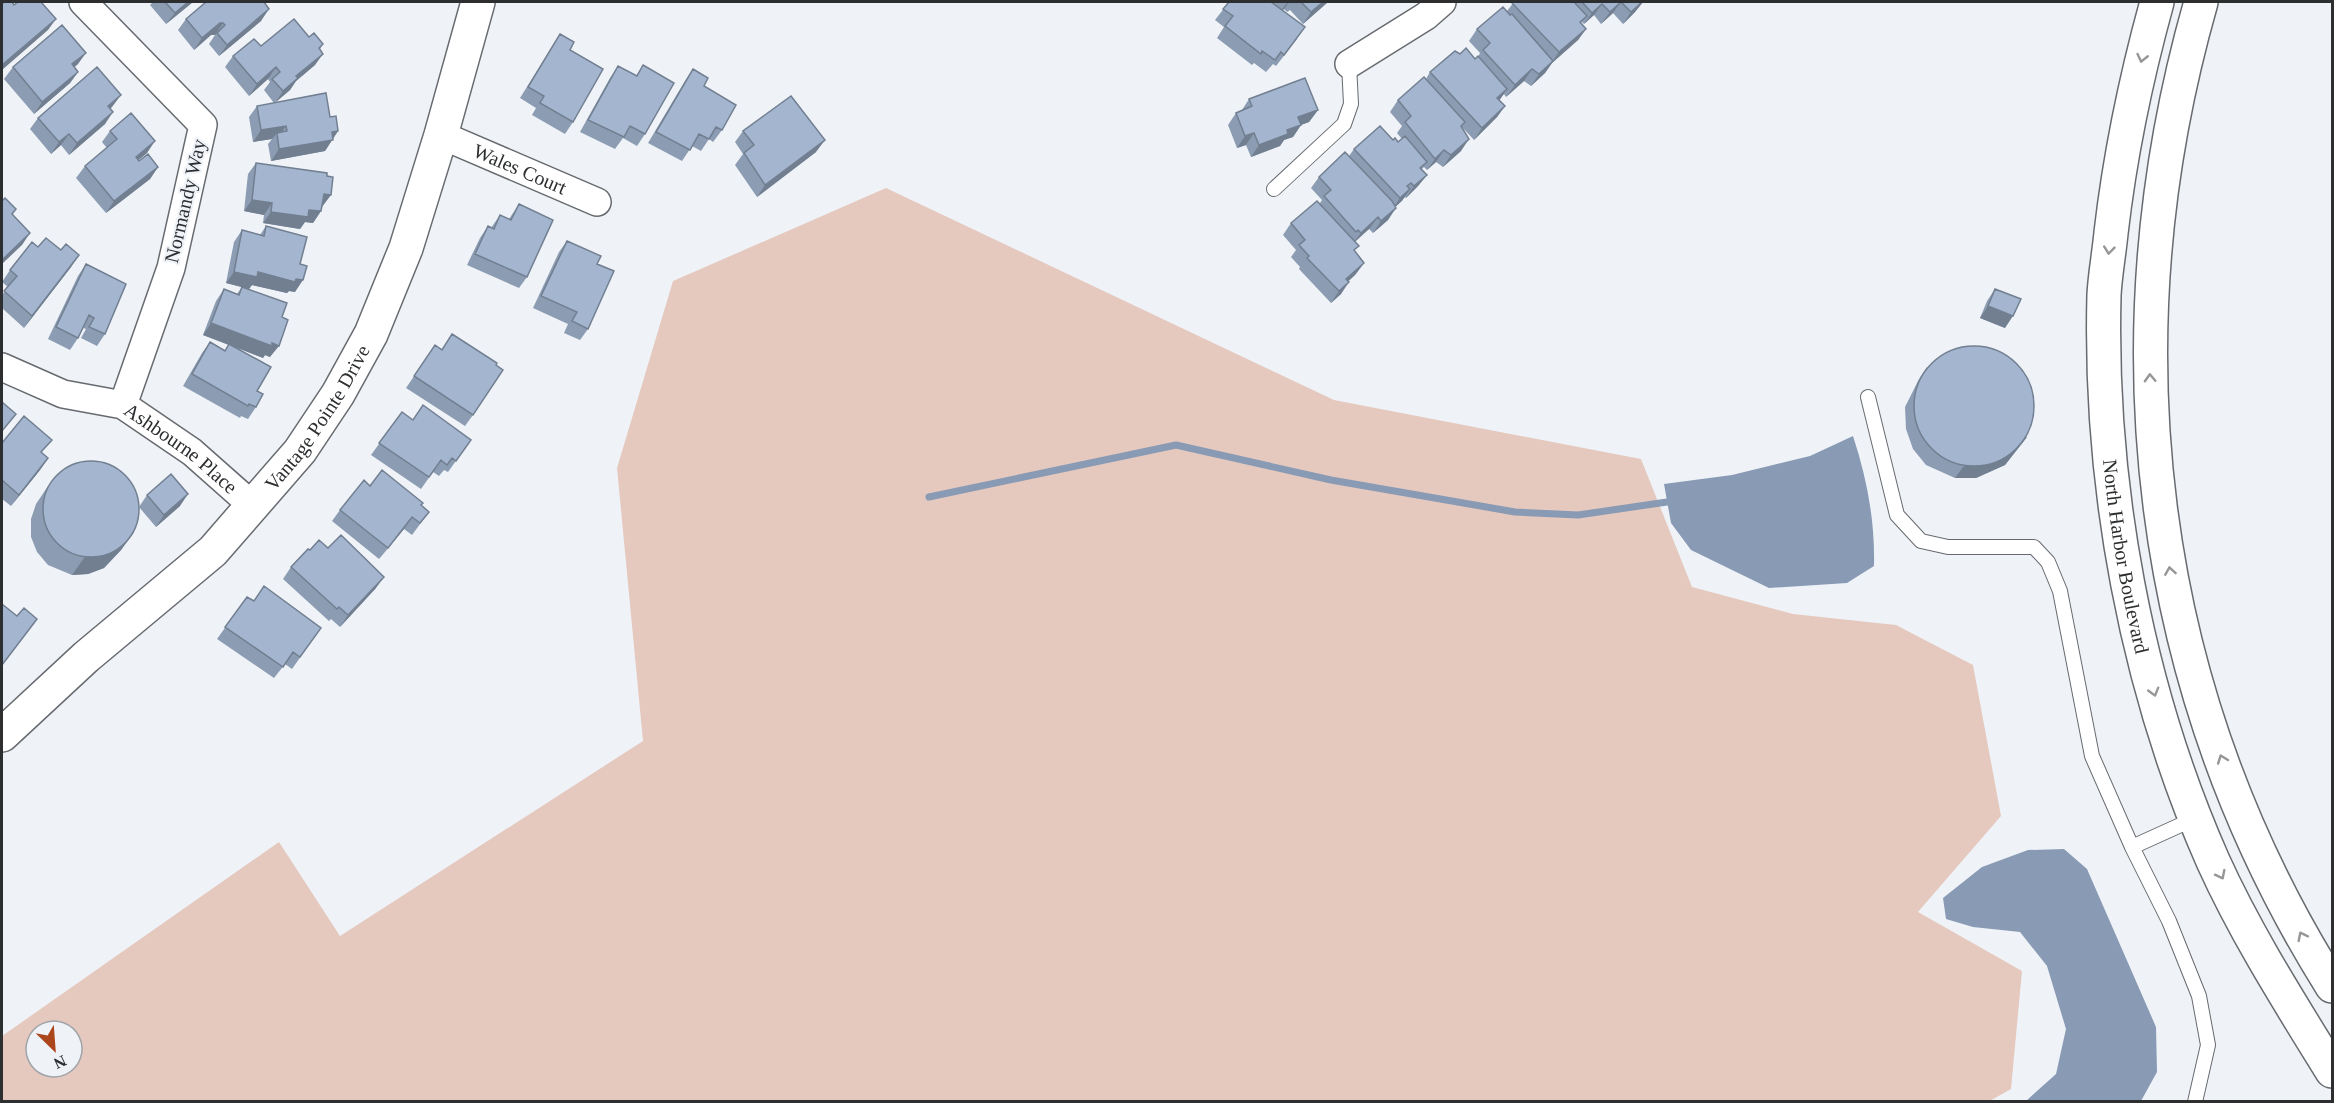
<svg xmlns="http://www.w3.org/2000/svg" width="2334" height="1103" font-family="Georgia,serif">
<rect width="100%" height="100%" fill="#eff3f8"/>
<path fill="#e5c9bf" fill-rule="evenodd" d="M886 188 1334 400 1641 459 1692 587 1793 614 1896 625 1973 665 2001 816 1918 912 2022 971 2011 1089 1988 1102 2 1101V1036L279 842 340 936 643 741 617 468 673 281ZM36 1031H72V1067H36Z"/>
<path fill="#899ab4" d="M1853 436C1867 479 1875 520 1874 566L1847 583 1769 588 1691 550 1671 523 1664 484 1732 475 1810 456Z
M2064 849 2087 869 2156 1027 2157 1072 2141 1101H2026L2056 1074 2066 1029 2047 966 2020 932 1973 927 1946 919 1943 898 1982 867 2028 850Z"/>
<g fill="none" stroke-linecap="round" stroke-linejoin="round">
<path stroke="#899ab4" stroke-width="7" d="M929 497 1176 445 1331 480 1515 512 1578 515 1667 502"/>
<defs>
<path id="lane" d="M1274 189 1344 124 1351 104 1349 64
M1868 397 1897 515 1921 541 1948 547H2034L2048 562 2060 591 2092 756 2132 847 2169 921 2199 996 2208 1045 2195 1102
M2132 847 2196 818"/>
<g id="street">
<path d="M83 2 203 125 171 268 123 405"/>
<path d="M1349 64 1426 16 1442 2"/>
<path id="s1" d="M441 135 597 202"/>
<path id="s2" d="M2 367 63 394 123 405 192 452 253 506"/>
</g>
<g id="secondary">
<path id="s3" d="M2 735 86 657 213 551 300 451 338 394 371 334 406 248 441 135 478 2"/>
</g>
<g id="primary">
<path id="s4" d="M2157 2C2136 78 2120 155 2111 233 2109 254 2105 275 2104 295 2099 485 2136 687 2213 861 2246 934 2290 1003 2332 1071"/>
<path d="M2201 2C2105 338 2145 688 2332 986"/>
</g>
</defs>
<use href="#lane" stroke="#676a6f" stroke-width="16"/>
<use href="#street" stroke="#676a6f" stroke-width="30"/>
<use href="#secondary" stroke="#676a6f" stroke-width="36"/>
<use href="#primary" stroke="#676a6f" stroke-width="36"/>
<use href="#lane" stroke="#fff" stroke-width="14"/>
<use href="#street" stroke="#fff" stroke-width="27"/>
<use href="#secondary" stroke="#fff" stroke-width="33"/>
<use href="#primary" stroke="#fff" stroke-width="33"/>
</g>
<path fill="#8c9cb2" d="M153 2H193L166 24 150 5Z
M206 2H266L265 4 261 21 219 56 209 44 215 35H211L194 50 178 30 186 19Z
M1229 2H1328L1303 24 1290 10 1287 12 1284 9 1283 10 1297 39 1276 66 1273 64 1266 72 1254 63 1252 65 1217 38 1224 27 1215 20Z
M1514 2H1643L1635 12 1623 24 1613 13 1601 24 1594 15 1584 24 1582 22 1581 23 1586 29 1578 40 1552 63 1545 73 1531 86 1524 81 1506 97 1504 94 1499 100 1505 106 1497 117 1474 140 1462 127 1461 151 1443 167 1436 162 1427 170 1424 167 1422 169 1427 175 1418 186 1406 198 1405 197 1395 207 1388 220 1373 233 1369 229 1355 242V251L1364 263 1355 275 1348 281 1341 294 1331 303 1299 269 1300 267 1291 257 1296 250 1283 235 1291 223 1320 203 1322 200 1311 188 1319 177 1349 156 1354 149 1393 140 1398 142 1402 139 1397 133 1402 126 1390 112 1398 100 1426 79 1430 72 1460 54 1475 59 1478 57 1480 53 1469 41 1477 29 1507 11Z
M560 34 573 122 565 134 532 115 536 108 520 98Z
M309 37 323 44 320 49 315 65 296 81 290 90 275 102 330 117 338 131 325 151 271 161 268 144 272 139 253 142 249 117 257 106 274 103 264 90 270 82 268 79 249 96 225 67 233 56 261 46Z
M78 64 74 67 78 72 70 83 34 114 4 79 13 67Z
M643 65 645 134 637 146 623 138 615 149 580 132 610 78 618 66 636 76Z
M693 69 704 86 722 130 713 142 709 139 701 151 692 146 682 161 648 143 685 81Z
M1249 99 1318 110 1309 122 1301 125 1293 137 1284 140 1280 146 1251 157 1246 145 1237 148 1228 125 1236 113 1242 110Z
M112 107 110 108 105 124 69 155 61 145 51 154 30 129 38 118Z
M110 131 147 153 138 160 139 161 158 167 150 179 106 213 76 178 85 166 107 148 102 142Z
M743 131 816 152 757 197 735 165 743 154 735 142Z
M256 163 322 207 321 211 313 223 305 222 300 229 263 223 264 215 244 211 248 174Z
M519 204 527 277 519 288 467 265 480 238 488 226 491 228 500 215 509 219Z
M266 226 300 264 295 292 289 291 287 293 252 285 249 289 282 317 270 357 265 355 263 358 236 347 257 391 256 407 248 419 241 416 240 418 183 386 202 353 210 342 225 350 229 345 203 335 216 301 224 289 237 294 242 287 226 283 234 242 242 230 260 235Z
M567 241 597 264 588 329 580 340 564 333 568 324 533 308 559 252Z
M38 247 71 267 24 328 2 308V295L8 287 2 282 10 270Z
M86 264 105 334 97 346 81 338 86 329 83 328 78 338 70 350 48 339 78 276Z
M1995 289 2005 328 1980 318 1987 301Z
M452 334 496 365 473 415 465 426 406 388 435 345 442 349Z
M1927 367 2027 437 2005 465 1976 478H1955L1926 465 1913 449 1906 429 1905 407 1919 379Z
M402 412 412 420 471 440 448 472 444 470 439 476 433 472 421 489 371 455Z
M2 443 42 453 48 458 40 470 11 506 2 499Z
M48 486 134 532 121 550 104 568 88 574 72 575 48 565 37 552 31 537V519L36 504Z
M370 486 421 505 429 512 412 535 404 529 379 559 332 521 340 510Z
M147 495 180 506 156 527 139 507Z
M328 548 376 588 340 627 331 619 329 621 283 579 291 567 310 550Z
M247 597 254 601 321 628 292 669 285 664 274 678 217 639Z"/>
<path fill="#727f91" d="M188 2H193L166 24 175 13Z
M1288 2H1289L1284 9 1278 14Z
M1323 2H1328L1303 24 1311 12Z
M1621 2 1613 13 1601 24 1610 12Z
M1642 2H1643L1635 12 1623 24 1631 12Z
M1602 4 1594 15 1584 24 1592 13Z
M269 9 261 21 219 56 227 45Z
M56 19 48 30 2 70V65Z
M220 23H223L215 35H211L194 50 202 38Z
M1586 29 1578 40 1552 63 1545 73 1531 86 1539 74 1552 62 1559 52Z
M86 53 78 64 64 76 72 64Z
M323 54 315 65 296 81 290 90 275 103 283 91 296 76Z
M276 67 268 79 249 96 257 84Z
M1532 69 1524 81 1506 97 1515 85Z
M78 72 70 83 34 114 42 102Z
M1507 89 1499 101 1497 98Z
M121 95 112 107 100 117 108 106Z
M1505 106 1497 117 1474 140 1482 128Z
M1318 110 1309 122 1290 129 1298 117Z
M113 112 105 124 69 155 77 143Z
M1301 125 1293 137 1284 140 1280 146 1251 157 1259 145 1287 130Z
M286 126 278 138 277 133 272 139 253 142 261 130Z
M338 131 325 151 271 161 279 149Z
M1254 133 1246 145 1237 148 1245 136Z
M69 134 61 145 51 154 59 142Z
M1469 139 1461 151 1443 167 1451 155Z
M825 140 816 152 757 197 765 185Z
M155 141 147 153 128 169 136 157Z
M1444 150 1436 162 1427 170 1435 159Z
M158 167 150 179 106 213 114 201Z
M1427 175 1418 186 1406 198 1414 186Z
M1410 189 1402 201 1392 210 1400 198Z
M324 194 331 195 322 207 315 206Z
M252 200 272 203 264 215 244 211Z
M1396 208 1388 220 1373 233 1381 221Z
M309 210 321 211 313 223 305 222 300 229 263 223 271 212Z
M1378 217 1369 229 1352 244 1361 233Z
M30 233 22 245 2 264V260Z
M79 255 71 267 24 328 32 316Z
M1364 263 1355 275 1338 291 1346 279Z
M234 272H258L303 280 295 292 289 291 287 293 252 285 249 289 226 283Z
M1349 282 1341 294 1331 303 1339 291Z
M1988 306 2013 316 2005 328 1980 318Z
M211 323 272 343 279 346 270 357 265 355 263 358 203 335Z
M2027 437 2005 465 1976 478H1955L1963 467Z
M48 458 40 470 11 506 19 495Z
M188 494 180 506 156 527 164 515Z
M412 517 404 529 379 559 388 548Z
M134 532 121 550 104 568 88 574 72 575 84 558Z
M384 577 376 588 340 627 348 615Z"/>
<path fill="#a3b5cf" stroke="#727f91" stroke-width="1.5" d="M4 2H12L14 5 18 2H41L56 19 2 65V4Z
M165 2H188L175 13Z
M206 2H265H264L269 9 227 45 217 33 225 25 223 23H220L202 38 186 19Z
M1229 2H1271L1305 27 1284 55 1281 52 1275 60 1262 51 1261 54 1225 26 1233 16 1223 9Z
M1301 2H1323L1311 12Z
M1514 2H1574L1587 16 1580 22 1586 29 1559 52 1512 3Z
M1582 2H1642L1631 12 1621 2 1610 12 1602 4 1592 13Z
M1503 7 1510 15 1512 14 1553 61 1539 74 1532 69 1515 85 1483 50 1490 43 1477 29Z
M294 19 309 37 314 33 323 44 319 48 323 54 296 76 298 78 283 91 272 79 280 72 276 67 257 84 233 56 254 39 261 46Z
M62 25 86 53 72 64 78 72 42 102 13 67Z
M560 34 574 42 570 50 603 69 573 122 540 103 544 96 528 87Z
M1466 48 1475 59 1478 56 1507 89 1497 98 1505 106 1482 128 1430 72 1455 51 1460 54Z
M643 65 674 83 645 134 630 126 624 137 588 120 618 66 637 76Z
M97 67 121 95 108 106 113 112 77 143 69 134 59 142 38 118Z
M693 69 708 78 704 86 736 105 722 130 716 127 709 139 699 134 690 150 656 132Z
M1424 77 1465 122 1461 126 1469 139 1451 155 1444 150 1435 159 1405 122 1411 116 1398 100Z
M1305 78 1318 110 1298 117 1301 125 1287 130 1288 134 1259 145 1254 133 1245 136 1236 113 1252 106 1249 99Z
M326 93 330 117 336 116 338 131 332 132 333 140 279 149 277 133 287 131 286 126 261 130 257 106Z
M791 96 825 140 765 185 744 153 754 145 743 131Z
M131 113 155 141 136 157 139 161 148 154 158 167 114 201 85 166 117 139 110 131Z
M1380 126 1393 140 1395 138 1398 142 1405 136 1427 162 1420 168 1427 175 1414 186 1411 183 1407 186 1410 189 1400 198 1354 149Z
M1345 152 1392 201 1396 208 1381 221 1378 217 1361 233 1358 230 1356 232 1324 196 1331 190 1319 177Z
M256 163 327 173V176L333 177 331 195 324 194 321 211 309 210 308 217 271 212 272 203 252 200Z
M5 198 16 209 12 214 30 233 2 260V201Z
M1317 201 1359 246 1354 250 1364 263 1346 279 1349 282 1339 291 1307 258 1309 256 1299 245 1305 240 1291 223Z
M519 204 553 220 527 277 475 254 488 226 494 229 500 215 511 220Z
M266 226 307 237 300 264 307 266 303 280 296 279 295 282 258 272 257 277 234 272 242 230 264 236Z
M46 238 61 250 66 244 79 255 32 316 4 291 17 276 10 270 32 242 38 247Z
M567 241 601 256 597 264 614 271 588 329 572 321 577 312 541 296Z
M86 264 126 284 105 334 89 327 94 318 89 315 78 338 56 327Z
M242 287 287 303 282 317 288 320 279 346 272 343V346L211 323 224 289 239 295Z
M1995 289 2021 299 2013 316 1988 306Z
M452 334 497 363 496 365 503 370 473 415 414 376 435 345 442 350Z
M210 342 225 351 229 344 271 367 257 391 263 394 256 407 249 404 248 406 192 374Z
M1914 406a60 60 0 1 1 120 0a60 60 0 1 1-120 0Z
M2 402 16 414 2 431Z
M423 405 471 440 456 461 452 458 447 465 441 460 429 477 379 443 402 412 413 420Z
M24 416 52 440 41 452 48 458 19 495 2 480V443Z
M43 509a48 48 0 1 1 96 0a48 48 0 1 1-96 0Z
M382 470 423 503 421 505 429 512 420 523 412 517 388 548 340 510 364 480 370 486Z
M171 474 188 494 164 515 147 495Z
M341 535 384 577 348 615 339 607 337 609 291 567 308 549 310 550 319 540 328 548Z
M264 586 321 628 300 657 293 652 283 667 225 627 247 597 254 601Z
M2 604 17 616 24 608 37 619 2 665Z"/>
<defs><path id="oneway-chevron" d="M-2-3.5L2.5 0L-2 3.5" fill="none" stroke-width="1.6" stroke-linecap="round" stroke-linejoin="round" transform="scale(1.5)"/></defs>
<g stroke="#969698">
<use href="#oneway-chevron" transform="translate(2142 58) rotate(103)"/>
<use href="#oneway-chevron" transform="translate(2109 250) rotate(96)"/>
<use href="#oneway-chevron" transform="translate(2150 378) rotate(-92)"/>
<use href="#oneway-chevron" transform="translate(2170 571) rotate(-99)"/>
<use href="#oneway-chevron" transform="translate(2154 692) rotate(74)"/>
<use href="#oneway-chevron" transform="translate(2222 759) rotate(-110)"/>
<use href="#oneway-chevron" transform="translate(2221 875) rotate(63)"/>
<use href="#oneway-chevron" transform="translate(2302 936) rotate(-117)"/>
</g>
<g text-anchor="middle" stroke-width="4.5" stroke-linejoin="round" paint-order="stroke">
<g font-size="20" fill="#2c2e30" stroke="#eff3f8">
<text dy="7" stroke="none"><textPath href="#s1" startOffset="86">Wales Court</textPath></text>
<text transform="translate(185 201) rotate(-77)" y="7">Normandy Way</text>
<text dy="7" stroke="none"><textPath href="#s3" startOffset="450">Vantage Pointe Drive</textPath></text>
<text dy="7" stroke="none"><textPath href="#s2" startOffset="200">Ashbourne Place</textPath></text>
<text dy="7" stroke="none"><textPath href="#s4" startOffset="561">North Harbor Boulevard</textPath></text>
</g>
</g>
<rect width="2334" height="1103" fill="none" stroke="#2c2e30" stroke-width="6"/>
<g transform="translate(54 1049) rotate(155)"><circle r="28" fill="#eff3f8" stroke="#a1a4a8" stroke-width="1.5"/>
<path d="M0-4.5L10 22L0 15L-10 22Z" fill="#ab451c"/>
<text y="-9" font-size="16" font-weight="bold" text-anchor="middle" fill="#2c2e30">N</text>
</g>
</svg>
